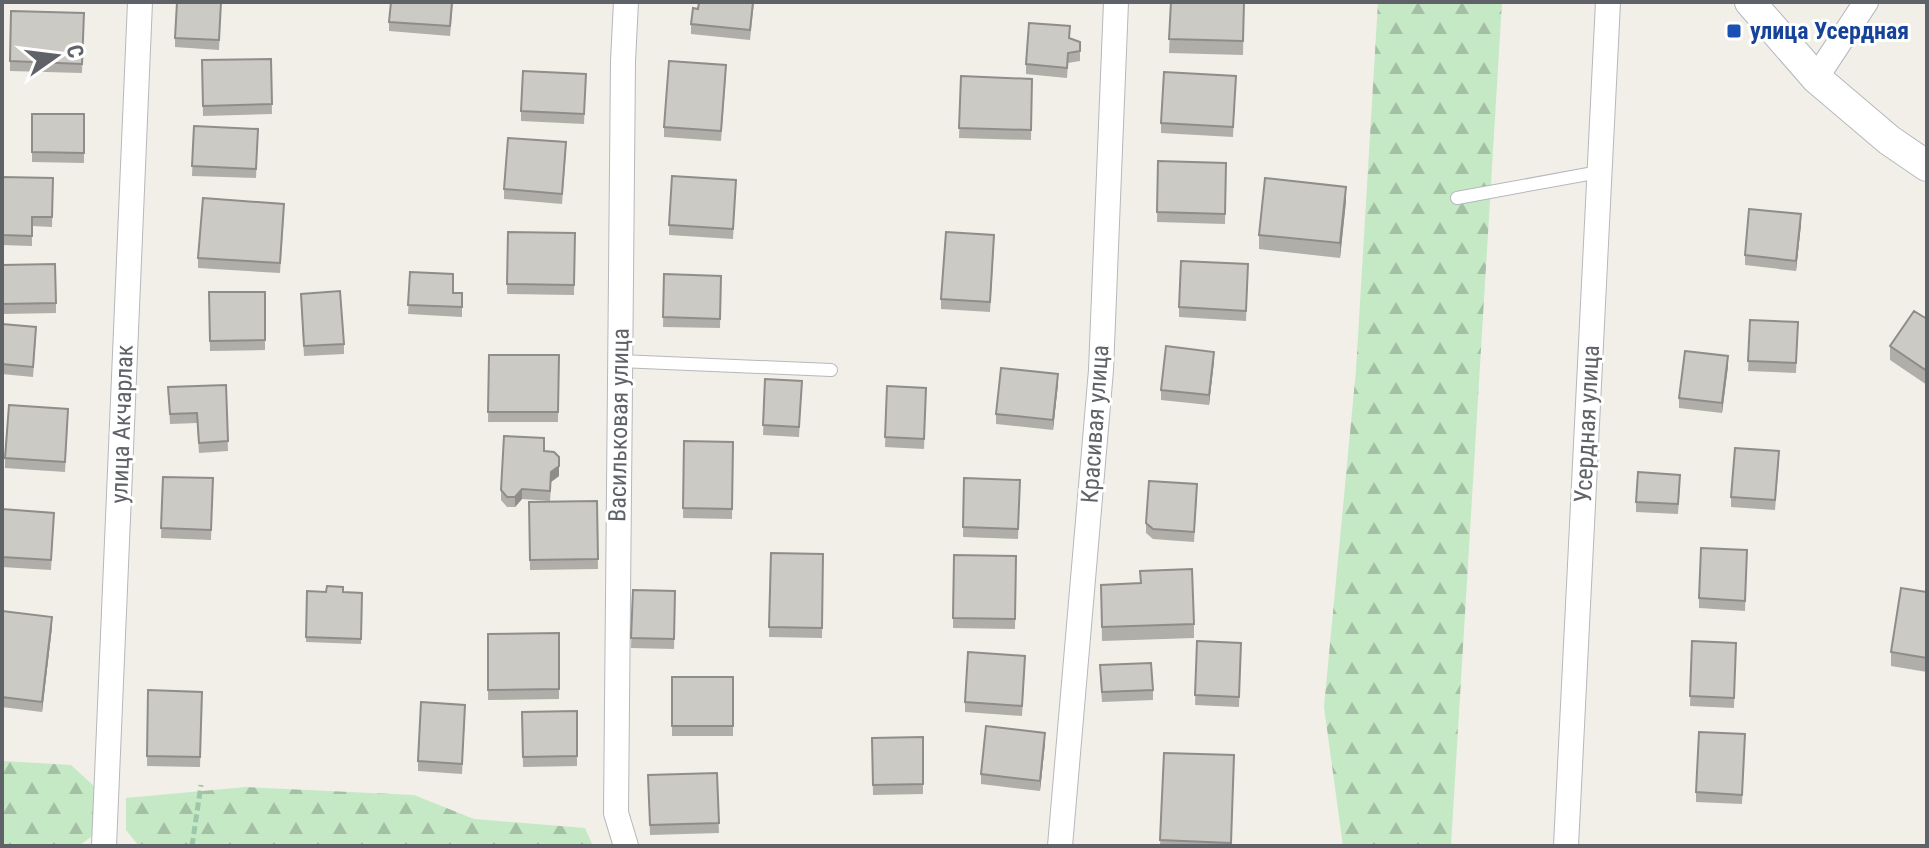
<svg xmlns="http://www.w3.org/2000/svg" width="1929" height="848" font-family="'Roboto Condensed',sans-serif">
<defs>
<pattern id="forest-firs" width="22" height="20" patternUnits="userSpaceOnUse" patternTransform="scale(2)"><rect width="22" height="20" fill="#c5e8c5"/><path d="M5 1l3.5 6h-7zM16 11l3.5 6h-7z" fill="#a3c0a4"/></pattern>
</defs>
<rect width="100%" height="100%" fill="#f1efe8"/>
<path fill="url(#forest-firs)" d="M1378 2H1502L1451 845 1444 846H1343L1324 707 1356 370Z
M2 761 71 765 95 787 92 836 79 846H2Z
M246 787 414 795 474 819 585 828 593 846H139L126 830V798Z"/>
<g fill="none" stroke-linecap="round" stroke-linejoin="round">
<defs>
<path id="service" d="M1457 198 1599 172
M620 361 831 370"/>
<path id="minor" d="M626 2 623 61 616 813 626 846
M1816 78 1866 2
M104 846 140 2
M1060 846 1101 370 1116 2
M1566 846 1608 2"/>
<path id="tertiary" d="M1750 2 1816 78 1889 140 1927 166"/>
</defs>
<use href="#service" stroke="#b5b8bc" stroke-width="14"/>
<use href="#minor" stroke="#b5b8bc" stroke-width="26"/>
<use href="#tertiary" stroke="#b5b8bc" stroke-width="32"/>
<path stroke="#9cc7a9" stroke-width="5" stroke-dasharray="8 4" stroke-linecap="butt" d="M192 846 201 785"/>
<use href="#service" stroke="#fff" stroke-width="12"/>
<use href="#minor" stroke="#fff" stroke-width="24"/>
<use href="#tertiary" stroke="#fff" stroke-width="30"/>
</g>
<path fill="#afaea9" d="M221 2 219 50 175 47V38Z
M453 2 450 36 389 31V22Z
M754 2 750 40 691 34V24L698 9Z
M1171 2H1244L1243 55 1169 53Z
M84 13 82 73 10 71V61Z
M1070 38 1080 42V61L1068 63 1067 78 1026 74V64Z
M271 59 272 114 203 116 202 60Z
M586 74 584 124 521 121V111Z
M726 75 721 141 664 137V127Z
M961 76 1032 79 1031 140 959 138Z
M1236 76 1233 137 1161 133V123Z
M32 114H84V163L32 162Z
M194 126 258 129 256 178 192 176Z
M566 152 562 204 504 199V189Z
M1158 161 1226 163 1225 224 1157 222Z
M2 177 53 178 52 227 32 226V246L2 245Z
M736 180 733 239 669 235V225Z
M1346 201 1340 258 1259 249V235Z
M284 214 280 273 198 268V258Z
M1801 224 1796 271 1745 265V255Z
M575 233 574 295 507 294V284Z
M994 245 990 312 941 309V299Z
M2 265 56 303V313L2 314Z
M410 272 453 293H462V317L408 314Z
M664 274 721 276 720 328 663 327Z
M1248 274 1246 321 1179 317V307Z
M209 292H265V350L210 351Z
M301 304 344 344V354L304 356Z
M1927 319V385L1890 360V346Z
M1750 320 1798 322 1796 373 1748 371Z
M2 324 36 337 33 377 2 374Z
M489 355H559L558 422H488Z
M1214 361 1209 405 1161 400V390Z
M1728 366 1722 413 1679 408V398Z
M765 379 802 381 799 437 763 435Z
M1058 384 1053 430 996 424V414Z
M226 385 228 451 199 453 197 423 170 424 168 387Z
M887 386 926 388 924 449 885 447Z
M68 419 65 472 5 468V458Z
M684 441 733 442 732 519 683 518Z
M544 451 559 457V476L551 482 550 501 522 499 515 507H507L501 500V490Z
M1779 461 1775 510 1731 507V497Z
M163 477 213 478 211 540 161 538Z
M964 478 1020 480 1018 539 963 537Z
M1680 485 1678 514 1636 512V502Z
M1197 494 1194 542 1153 539 1146 533V523Z
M597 501 598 569 530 570 529 502Z
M2 509 54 513 51 570 2 567Z
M771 553 823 554 822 638 769 637Z
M954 555 1016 556 1015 629 953 628Z
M1747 560 1745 611 1699 608V598Z
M1101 585 1194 624V638L1102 641Z
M633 590 675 591 674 649 631 648Z
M307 591 362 593 361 644 306 642Z
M1927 592V672L1891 666V652Z
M2 611 52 627 42 712 2 707Z
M559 633V699L488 700V634Z
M1197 641 1241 643 1239 707 1195 705Z
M1692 641 1736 643 1734 708 1690 706Z
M1025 666 1022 716 965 712V702Z
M1100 675 1153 690V700L1102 702Z
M672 677H733V736H672Z
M148 690 202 692 200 767 147 766Z
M577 711V766L523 767 522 712Z
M465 715 462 774 418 771V761Z
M1745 734 1742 804 1696 802V792Z
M923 737V794L873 795 872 738Z
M1045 743 1040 791 981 784V774Z
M1164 753 1234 755 1231 846H1160Z
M717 773 719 833 650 835 648 775Z"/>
<path fill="#8f8d8a" d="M1346 187V201L1340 258V243Z
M1801 214V224L1796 271V261Z
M1214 352V361L1209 405V395Z
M1728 356V366L1722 413V403Z
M1058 374V384L1053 430V420Z
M559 466V476L551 482 550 501 551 472Z
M522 489V499L515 507V497Z
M52 617V627L42 712V702Z
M1045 733V743L1040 791V781Z"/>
<path fill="#cccac5" stroke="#8f8d8a" stroke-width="2" d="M177 2H221L219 40 175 38Z
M391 2H452L450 26 389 22Z
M699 2H753L750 30 691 24 693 8 698 9Z
M1171 2H1244L1243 41 1169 39Z
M11 11 84 13 82 64 10 61Z
M1029 23 1070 26 1069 38 1080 42V51L1068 53 1067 68 1026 64Z
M271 59 272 104 203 106 202 60Z
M669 61 726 65 721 131 664 127Z
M523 71 586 74 584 114 521 111Z
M1164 72 1236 76 1233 127 1161 123Z
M961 76 1032 79 1031 130 959 128Z
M32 114H84V153L32 152Z
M194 126 258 129 256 169 192 166Z
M508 138 566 142 562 194 504 189Z
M1158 161 1226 163 1225 214 1157 212Z
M672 176 736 180 733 229 669 225Z
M2 177 53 178 52 217H32V236L2 235Z
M1265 178 1346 187 1340 243 1259 235Z
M203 198 284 204 280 263 198 258Z
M1749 209 1801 214 1796 261 1745 255Z
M508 232 575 233 574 285 507 284Z
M946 232 994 235 990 302 941 299Z
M1181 261 1248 264 1246 311 1179 307Z
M55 264 56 303 2 304V265Z
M410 272 453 274V293H462V307L408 305Z
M664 274 721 276 720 319 663 317Z
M340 291 344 344 304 346 301 294Z
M209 292H265V340L210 341Z
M1914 311 1927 319V371L1890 346Z
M1750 320 1798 322 1796 363 1748 361Z
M2 324 36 327 33 367 2 364Z
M1166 346 1214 352 1209 395 1161 390Z
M1685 351 1728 356 1722 403 1679 398Z
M489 355H559L558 412H488Z
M1001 368 1058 374 1053 420 996 414Z
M765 379 802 381 799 427 763 425Z
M226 385 228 441 199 443 197 413 170 414 168 387Z
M887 386 926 388 924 439 885 437Z
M9 405 68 409 65 462 5 458Z
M504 436 544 438V451L554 452 559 457V466L551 472 550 491 522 489 515 497H507L501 490Z
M684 441 733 442 732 509 683 508Z
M1735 448 1779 451 1775 500 1731 497Z
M1638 472 1680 475 1678 504 1636 502Z
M163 477 213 478 211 530 161 528Z
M964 478 1020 480 1018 529 963 527Z
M1149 481 1197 484 1194 532 1153 529 1146 523Z
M597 501 598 559 530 560 529 502Z
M2 509 54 513 51 560 2 557Z
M1701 548 1747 550 1745 601 1699 598Z
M771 553 823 554 822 628 769 627Z
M954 555 1016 556 1015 619 953 618Z
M1192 569 1194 624 1102 627 1101 585 1141 583 1140 571Z
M327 586 343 587V592L362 593 361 639 306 637 307 591 326 592Z
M1901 588 1927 592V658L1891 652Z
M633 590 675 591 674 639 631 638Z
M2 611 52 617 42 702 2 697Z
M559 633V689L488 690V634Z
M1197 641 1241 643 1239 697 1195 695Z
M1692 641 1736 643 1734 698 1690 696Z
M968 652 1025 656 1022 706 965 702Z
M1151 663 1153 690 1102 692 1100 665Z
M672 677H733V726H672Z
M148 690 202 692 200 757 147 756Z
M421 702 465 705 462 764 418 761Z
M577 711V756L523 757 522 712Z
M986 726 1045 733 1040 781 981 774Z
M1699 732 1745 734 1742 795 1696 792Z
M923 737V784L873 785 872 738Z
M1164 753 1234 755 1231 843 1160 840Z
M717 773 719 823 650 825 648 775Z"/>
<rect fill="#1a4fb4" stroke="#fff" stroke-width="3" x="1726" y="23" width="16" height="16" rx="4"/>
<g text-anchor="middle" stroke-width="6" stroke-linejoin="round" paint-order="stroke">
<g font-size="24" font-weight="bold" fill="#164399" stroke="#fff" text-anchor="start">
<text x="1750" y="39">улица Усердная</text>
</g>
<g font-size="24" fill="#5f6368" stroke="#fff">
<text transform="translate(122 424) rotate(-88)" y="8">улица Акчарлак</text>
<text transform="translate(1095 424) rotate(-86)" y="8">Красивая улица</text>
<text transform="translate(1587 424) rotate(-87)" y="8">Усердная улица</text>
<text transform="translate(619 425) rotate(-89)" y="8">Васильковая улица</text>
</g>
</g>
<rect width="1929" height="848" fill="none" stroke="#5f6368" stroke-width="8"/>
<g transform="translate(56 56) rotate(76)" stroke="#ffffff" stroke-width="6" paint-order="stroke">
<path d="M0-6L14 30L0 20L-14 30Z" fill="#5f6368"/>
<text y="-12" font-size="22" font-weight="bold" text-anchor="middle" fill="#5f6368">С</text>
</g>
</svg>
